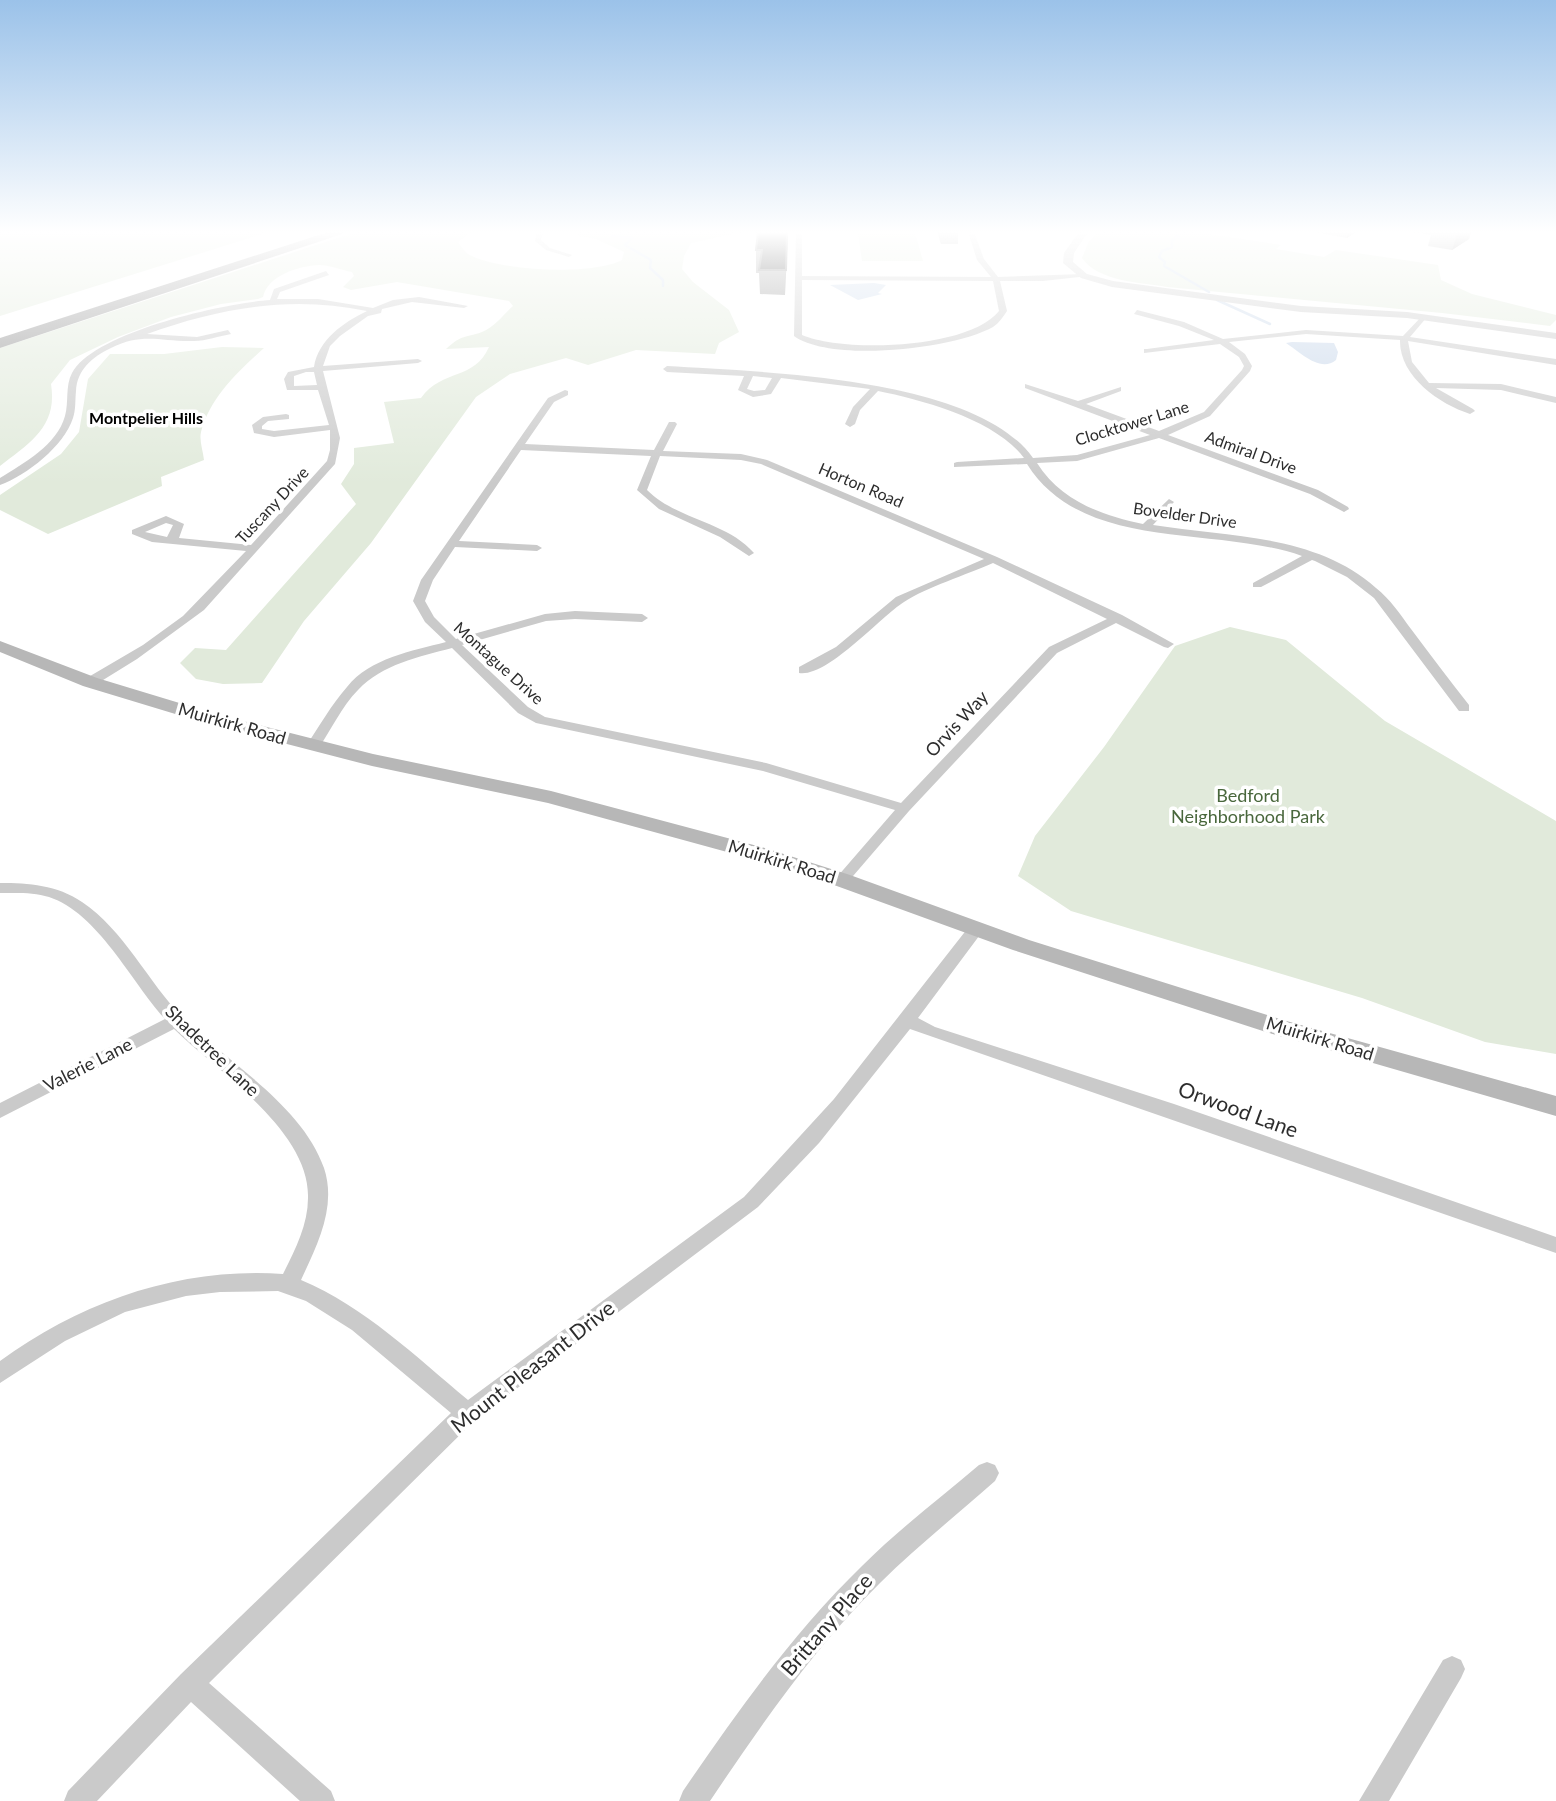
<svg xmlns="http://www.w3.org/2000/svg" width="1556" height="1801" font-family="Lato,sans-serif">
<rect width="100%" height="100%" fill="#fff"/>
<path fill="#e1eadb" d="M0 232H269L0 316Z
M356 232H471L458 242C461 246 464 251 468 254 497 271 592 276 622 260L624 252 596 239 579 236 576 232H743L691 243 684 256 682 269 693 282 729 310 739 332 719 343 715 354 636 350 588 365 566 358 510 374 476 397 371 543 304 621 262 683 223 684 196 679 180 663 195 648 226 650 356 504 341 484 354 464V448L394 443 384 402 421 398C443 368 474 381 489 347L446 349C464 333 463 339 482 332 495 327 503 315 513 306L509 301 397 282 351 290 343 287 354 276 352 272C342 270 329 265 319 265 299 266 268 275 263 297L258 299 221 304 171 317 118 337 70 360 51 384C58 427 29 443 0 466V348Z
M1099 232H1197L1281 245 1276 249 1324 257 1336 250 1438 265 1441 280 1472 294 1556 315V320L1550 326 1442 313 1167 287C1140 282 1099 282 1082 258L1089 241Z
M858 233H915L923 261H862Z
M222 347 264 348C239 371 210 397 201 432 199 440 203 451 204 460L161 477 162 486 48 534 0 510V495L61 454 79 432 88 379 110 354H164Z
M1230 627 1286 640 1385 721 1556 821V1054L1485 1042 1362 998 1071 911 1018 876 1035 836 1104 747 1175 646Z"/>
<path fill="#c8d7ea" d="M874 283 886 285 878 293 882 294 858 300 830 285Z
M1292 342 1334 343 1338 352 1336 360C1320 373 1300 352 1286 343Z"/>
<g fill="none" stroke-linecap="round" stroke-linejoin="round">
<path stroke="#c8d7ea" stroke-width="2.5" d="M613 232 612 236 632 238 625 245 651 260 650 268 663 280V286
M1172 232 1179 237 1172 240V247L1162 251 1159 257 1165 262 1164 266 1209 292
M1217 300 1270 324"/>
<path fill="#cacaca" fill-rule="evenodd" d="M537 232H543L541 240 550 248 572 255 569 257 546 250 535 241Z
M796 232H802V276L991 277 977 260 968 232H974L984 259 998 277 1084 274 1088 276 1043 281H1000L1007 311C1003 317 999 323 993 327 954 349 831 363 794 336ZM802 280 993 281 999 311C969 349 844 353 802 335Z
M326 271 329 275 280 292 277 299H318L373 308 393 300 419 297 468 306 464 308 412 302 382 309 381 313 368 316 340 336 330 346 323 366 418 359 422 361 418 363 323 371 340 438 335 464 204 610 137 659 95 685H85V679L143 645 183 616 246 551 152 542 132 534V530L166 516 184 524 179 538 251 545 327 461 330 450V430L274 437 254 433 252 425 263 417 286 414 289 415V419L268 421 262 426V429L274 431 329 425 318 390H287L284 379 288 372 314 367C318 340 344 322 367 311 291 295 219 308 147 334L197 337 228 330 231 334C219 336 206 341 194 341 161 342 143 332 111 348 92 357 77 370 76 391 75 400 76 409 73 418 64 446 27 475 0 485V478C24 463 57 445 65 416 69 402 65 386 72 373 94 332 224 303 270 300L274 289ZM306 372H314L317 385 294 386V376ZM166 523 173 525 167 537 145 532Z
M1137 310 1184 322 1223 339 1306 330 1403 336 1423 315 1427 317 1410 337 1556 359V365L1408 341 1412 362 1429 383 1501 384 1556 397V403L1501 390 1436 388 1473 409 1475 411 1470 414C1439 404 1399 376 1400 340L1306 334 1229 342 1245 354 1252 366 1250 371 1210 416 1168 435 1318 490 1348 507 1349 509 1344 512 1310 494 1159 438 1077 461 1037 463C1061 501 1101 515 1143 524L1169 499 1174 502 1153 525C1228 537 1316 534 1376 588 1390 599 1400 614 1411 629 1430 654 1449 680 1469 705V711H1459L1374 598 1347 577 1315 561 1312 560 1261 587H1253V583L1302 556C1214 525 1083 553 1027 464L954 467V463L957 462 1024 458C996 420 923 400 878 391L860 410 855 424 850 427 845 424 853 407 870 389 781 378 771 394 753 397 738 390 744 376 667 372 663 369 667 366C760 372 975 376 1033 458L1077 455 1150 435 1025 388V384L1078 401 1121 387V391L1086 404 1159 431 1204 412 1242 370 1244 366 1239 357 1220 344 1144 353V349H1147L1214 340 1179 326 1134 314ZM753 376 772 378 765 390 754 391 747 389Z
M565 390 568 391V395L554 402 525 444 654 450 669 422H675L677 424 663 451 741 454 767 460 997 557 1122 615 1174 644 1168 648 1164 647 1116 623 1057 653 909 811 847 883 842 885 834 880 837 877 895 810 763 771 536 723 518 713 452 648C418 657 383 664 358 690 342 706 331 730 318 749H308L306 746C319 727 331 705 347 687 370 658 412 651 446 642L425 622 413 601 421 580 548 398ZM521 450 651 456 637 490 659 509 720 537 749 556 754 553C726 521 677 520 647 490L660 456 741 460 761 464 984 559 896 597 836 647 799 667V673C827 678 880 617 904 602 927 587 966 575 993 563L1107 619 1049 647 901 803 766 763 545 717 528 707 462 645 546 621 575 619 642 622 648 618 642 614 575 611 545 614 456 639 434 617 425 601 433 580 455 547 537 551 542 548 537 545 459 541Z
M0 883C29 883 57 885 82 902 124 930 148 982 183 1018 228 1063 302 1105 324 1168 337 1207 317 1245 301 1280 365 1307 415 1356 468 1400L744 1197 834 1099 971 924 977 923 985 928 918 1018 935 1027 1174 1104 1556 1237V1253L910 1029 819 1143 758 1207 475 1420 209 1683 331 1791 335 1801H300L191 1702 97 1801H64L68 1791 181 1674 451 1413 352 1330 306 1301 278 1291 220 1292 186 1296 125 1312 65 1341 0 1383V1361C83 1301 180 1267 283 1274 295 1250 308 1225 308 1198 310 1131 218 1072 174 1029L0 1118V1103L165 1019C132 983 98 913 49 897 34 892 16 893 0 893Z
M987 1462 995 1465 999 1473 995 1481C957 1515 916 1547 880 1583 814 1648 761 1725 710 1801H679L683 1791C737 1712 793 1633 862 1566 898 1530 939 1499 979 1465Z
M1452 1656 1461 1660 1465 1669 1461 1678 1389 1801H1359L1443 1660Z"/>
<path fill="#cacaca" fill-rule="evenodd" d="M1079 232H1088L1074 253 1073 262 1087 274 1113 281 1301 306 1407 312 1556 333V339L1407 318 1301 312 1112 287 1081 278 1063 263 1064 253Z"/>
<path fill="#b7b7b7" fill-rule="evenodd" d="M0 641 97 678 219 715 373 754 551 791 765 848 850 875 1029 940 1283 1020 1556 1096V1116L1266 1032 1013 950 834 885 749 858 548 803 372 766 205 723 83 686 0 652Z"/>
<path fill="#949494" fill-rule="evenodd" d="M328 232H348L0 348V338Z"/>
</g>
<path fill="#8a8a8a" d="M758 232H788L785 295 760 294 759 273H756V250Z
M937 232H958V244H941Z
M1314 232H1356L1347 238Z
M1411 232H1471L1469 239 1452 250 1428 246 1431 235Z"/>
<path fill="#5a5a5a" d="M787 232H788L785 295 786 270Z
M1348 232H1356L1347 238Z
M1458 232H1471L1469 239 1452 250Z"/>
<path fill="#141414" stroke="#5a5a5a" stroke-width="2" d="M758 232H787L786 270H759L762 250H756Z"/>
<linearGradient id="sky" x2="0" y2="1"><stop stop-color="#9bc2e9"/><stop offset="0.48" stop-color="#fff"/><stop offset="1" stop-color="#fff" stop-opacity="0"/></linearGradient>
<rect width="1556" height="484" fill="url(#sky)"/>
<g text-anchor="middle" stroke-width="7" stroke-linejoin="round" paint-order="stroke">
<g font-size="16" font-weight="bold" fill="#000" stroke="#fff">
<text x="146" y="424">Montpelier Hills</text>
</g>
<g font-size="16" fill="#2d2d2d" stroke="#fff">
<text transform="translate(1132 423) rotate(-17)" y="6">Clocktower Lane</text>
<text transform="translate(1251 452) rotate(20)" y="6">Admiral Drive</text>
<text transform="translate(861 485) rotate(23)" y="6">Horton Road</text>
<text transform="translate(272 505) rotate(-47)" y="6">Tuscany Drive</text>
<text transform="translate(1185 515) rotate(8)" y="6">Bovelder Drive</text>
<text transform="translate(499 663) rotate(42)" y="6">Montague Drive</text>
</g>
<g font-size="18" fill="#2d2d2d" stroke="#fff">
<text transform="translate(232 724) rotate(16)" y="6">Muirkirk Road</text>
<text transform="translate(957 724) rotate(-47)" y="6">Orvis Way</text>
<text transform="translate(782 862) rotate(17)" y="6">Muirkirk Road</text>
<text transform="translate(1320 1039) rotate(17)" y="6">Muirkirk Road</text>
<text transform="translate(212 1051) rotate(44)" y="6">Shadetree Lane</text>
<text transform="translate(88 1065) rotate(-27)" y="6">Valerie Lane</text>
</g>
<g font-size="18" fill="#49673c" stroke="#fff">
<text x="1248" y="802">Bedford<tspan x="1248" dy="21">Neighborhood Park</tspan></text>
</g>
<g font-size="21" fill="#2d2d2d" stroke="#fff">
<text transform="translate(1238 1110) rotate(20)" y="7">Orwood Lane</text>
<text transform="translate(533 1367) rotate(-38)" y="7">Mount Pleasant Drive</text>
<text transform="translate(827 1625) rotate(-49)" y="7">Brittany Place</text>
</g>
</g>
</svg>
